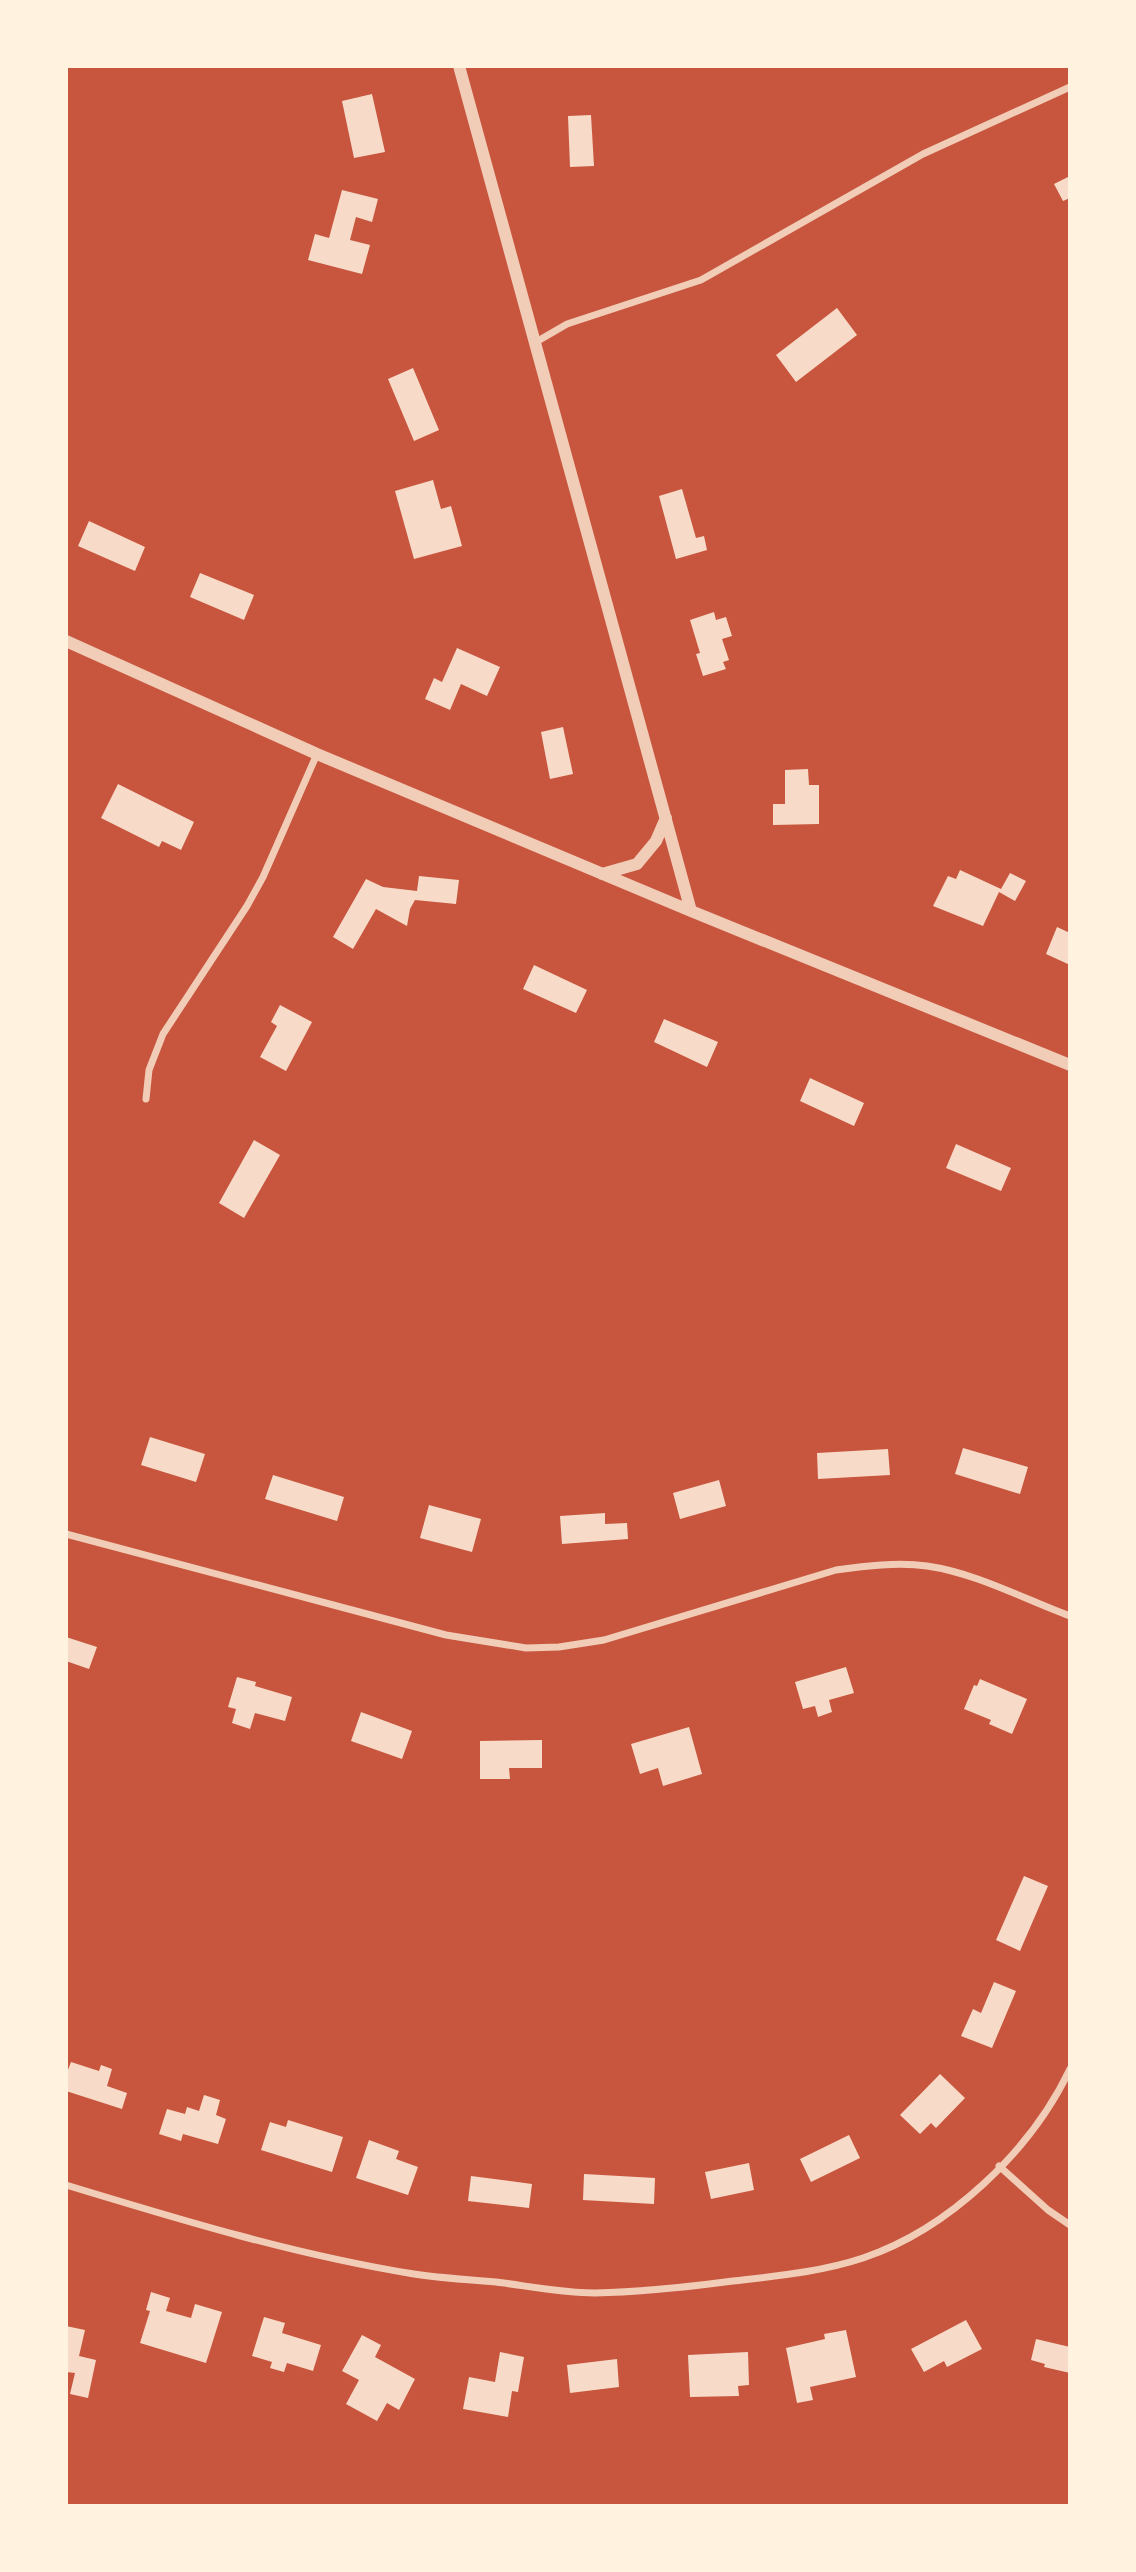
<svg xmlns="http://www.w3.org/2000/svg" width="1136" height="2572" font-family="Inter,sans-serif">
<rect width="100%" height="100%" fill="#c8553d"/>
<path fill="#f7dbc8" d="M372 94 385 152 354 158 342 101Z
M591 115 594 166 570 167 568 116Z
M1070 176V198L1063 201 1054 184Z
M342 190 378 199 372 222 356 217 350 240 370 245 362 274 308 260 315 234 329 238Z
M837 308 857 335 796 382 776 355Z
M413 368 439 430 414 441 388 379Z
M433 480 441 509 451 506 462 546 414 559 395 491Z
M682 489 696 538 704 536 707 550 676 559 659 496Z
M89 521 145 547 135 571 78 546Z
M200 573 254 595 244 620 190 597Z
M714 612 716 620 726 617 732 636 722 639 729 660 723 662 726 669 703 676 696 654 700 653 690 620Z
M457 648 500 667 487 696 461 684 450 710 425 699 434 678 442 682Z
M563 727 573 774 550 779 541 732Z
M808 769 809 785H819V824L773 825V804H785V770Z
M118 784 194 822 181 850 162 841 159 847 101 818Z
M960 870 1001 889 1010 873 1026 881 1015 901 999 892 983 926 933 906 948 876 956 879Z
M419 876 459 880 456 904 415 900 410 909 407 926 376 909 353 949 333 937 366 879 383 887 417 891Z
M1057 927 1070 933V965L1046 954Z
M534 965 587 990 576 1013 523 989Z
M280 1005 312 1022 286 1071 260 1057 277 1026 271 1022Z
M664 1019 718 1042 707 1067 654 1042Z
M810 1078 864 1103 854 1126 800 1101Z
M254 1140 280 1155 244 1218 219 1203Z
M956 1144 1011 1168 1001 1191 946 1168Z
M150 1437 205 1454 196 1482 141 1465Z
M963 1448 1028 1467 1020 1494 955 1474Z
M888 1449 890 1475 818 1479 817 1453Z
M273 1475 344 1497 337 1521 265 1499Z
M719 1480 726 1506 680 1519 673 1493Z
M429 1505 481 1519 472 1552 420 1538Z
M605 1513V1524L627 1523 628 1539 562 1544 560 1516Z
M66 1637 97 1647 89 1669 66 1661Z
M846 1667 854 1693 829 1700 832 1712 818 1717 815 1706 803 1709 795 1682Z
M237 1677 256 1682 255 1686 292 1697 285 1721 255 1713 250 1729 232 1723 236 1709 228 1707Z
M980 1679 1027 1699 1012 1734 989 1724 991 1720 964 1709 974 1685 977 1686Z
M361 1712 412 1731 402 1759 351 1741Z
M689 1727 702 1774 663 1786 658 1768 640 1774 631 1744Z
M542 1740V1768H509L510 1779H480V1741Z
M1024 1876 1048 1886 1020 1951 996 1940Z
M994 1982 1016 1991 992 2048 961 2036 973 2009 981 2013Z
M71 2062 99 2071 101 2065 112 2069 107 2086 127 2093 122 2109 66 2091V2075Z
M940 2074 965 2098 936 2128 931 2123 920 2134 900 2115Z
M204 2095 220 2100 216 2115 226 2119 218 2144 183 2134 181 2141 159 2134 167 2109 185 2114 187 2107 199 2111Z
M288 2120 343 2137 332 2172 261 2150 270 2122 286 2127Z
M849 2135 860 2158 811 2182 800 2159Z
M369 2140 399 2151 396 2159 418 2167 408 2195 356 2178Z
M749 2163 754 2190 711 2199 705 2172Z
M584 2174 655 2178 654 2204 583 2200Z
M471 2176 532 2184 529 2208 468 2201Z
M151 2292 170 2298 166 2311 191 2318 195 2304 222 2312 206 2363 140 2343 150 2311 146 2310Z
M264 2317 285 2323 282 2333 321 2345 313 2371 287 2363 284 2372 270 2368 272 2362 252 2356Z
M966 2320 982 2349 947 2367 944 2361 924 2372 911 2349Z
M66 2326 85 2330 79 2356 96 2360 88 2398 70 2394 75 2373 66 2372Z
M846 2330 856 2377 810 2387 813 2400 797 2403 786 2348 825 2339 824 2334Z
M362 2335 381 2345 375 2357 415 2379 399 2410 387 2403 377 2421 346 2404 359 2380 342 2371Z
M1036 2339 1070 2347V2373L1044 2367 1045 2364 1031 2360Z
M500 2352 524 2357 518 2392 512 2391 508 2417 463 2409 469 2377 495 2382Z
M748 2352 749 2385 738 2386 739 2396 690 2397 688 2355Z
M617 2359 619 2387 570 2393 567 2365Z"/>
<g fill="none" stroke-linecap="round" stroke-linejoin="round">
<path stroke="#f1ccb7" stroke-width="7" d="M536 342 567 324 701 280 923 154 1070 87
M146 1099 149 1070 163 1034 247 906 263 877 317 754
M66 1534 446 1635 526 1648 559 1647 604 1640 836 1570C865 1566 898 1562 927 1566 976 1573 1024 1599 1070 1616
M999 2166 1048 2210 1070 2225
M66 2185C181 2220 296 2255 414 2274 441 2278 469 2280 496 2282 528 2286 563 2293 595 2293 640 2292 688 2287 733 2281 776 2276 821 2272 863 2258 949 2229 1031 2151 1070 2069"/>
<path stroke="#f1ccb7" stroke-width="12" d="M459 66 691 911
M66 641 317 754 691 911 1070 1065
M602 874 637 864 656 841 666 818"/>
</g>
<rect width="1136" height="2572" fill="none" stroke="#fff3e0" stroke-width="136"/>
</svg>
